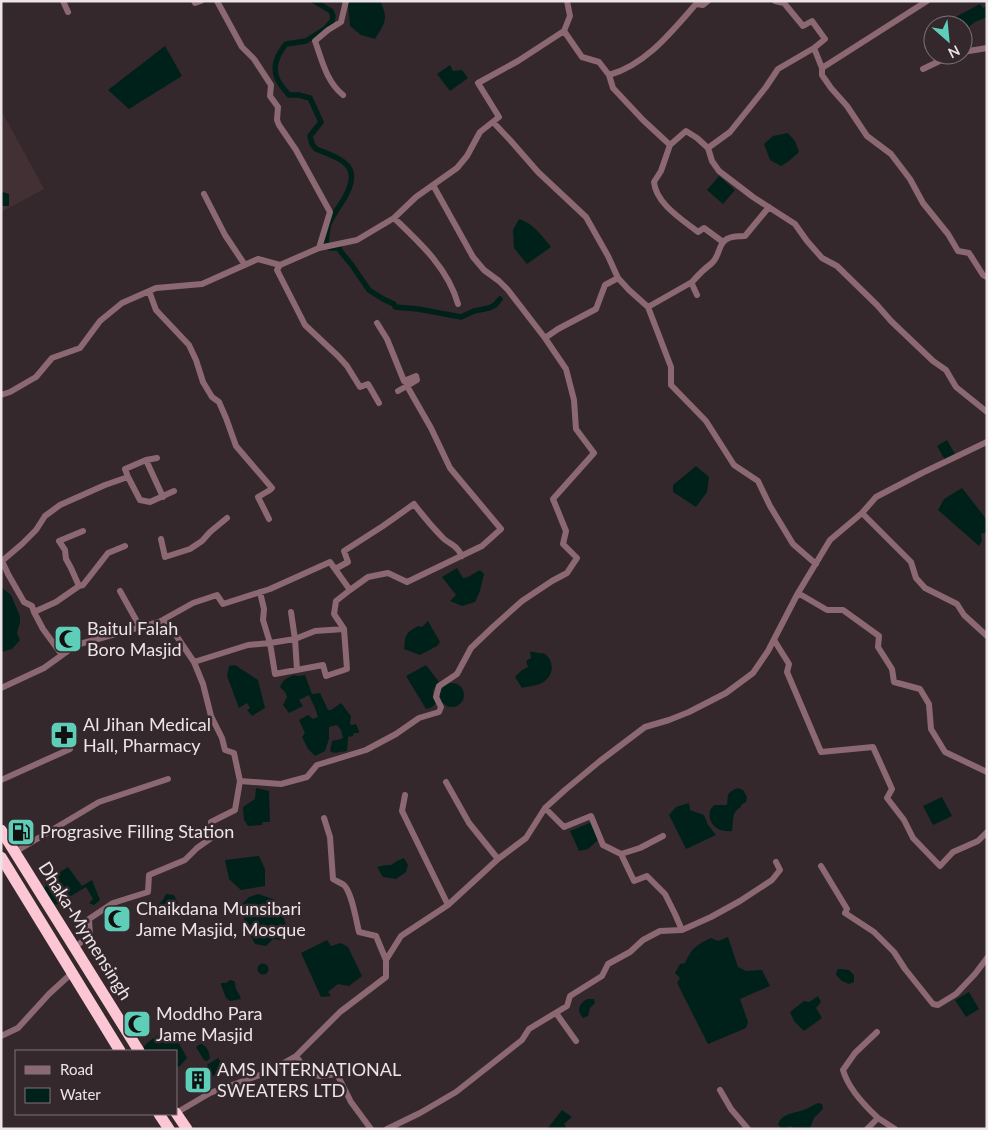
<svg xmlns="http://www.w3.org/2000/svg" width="988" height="1130" font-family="Lato,sans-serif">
<rect width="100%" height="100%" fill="#34282c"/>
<path fill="#433035" d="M1 110 44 189 1 212Z"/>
<path fill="#00211a" d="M349 1H380C389 19 385 23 375 39L361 35 350 26 348 3Z
M980 4 983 8 987 6V17L975 22 963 31V25H948L946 22Z
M165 46 182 76 129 109 108 90Z
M450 65 453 71 462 70 468 78 450 91 437 74Z
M788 133 795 141 799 152 789 161 781 166 770 160 764 144 773 136Z
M719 176 735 190 723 204 707 190Z
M3 192 9 194V206H1V194Z
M519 219C533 223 542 236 551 247L527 264 514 248 513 230Z
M947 440 955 454 945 460 937 446Z
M696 466 709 477 707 492 696 507 673 492V485Z
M962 488 987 520V532L981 534 982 541 979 546 938 510 944 499Z
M457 568 463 578 468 577 480 570 484 574 480 591 475 602 462 606 450 601 456 595 442 577Z
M1 587 11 595 20 616V622L17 633 20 640 12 649 1 652Z
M428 621 440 642 437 646 420 655 404 649C405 644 404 637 408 633 410 630 415 628 418 626L422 627Z
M530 652C535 651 538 654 543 653 553 658 555 672 546 680 540 686 529 686 522 688L515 677 522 670 528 667 526 661 531 658Z
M235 665 258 680 265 708 252 716 247 710 250 708 247 703 239 708 227 676 229 666Z
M426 665 439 682C431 690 432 693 436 703L431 708 426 709 406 676Z
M294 675 298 676 305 675 312 694 320 693 328 710H331L341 703 351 716 350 723 351 725 356 724 359 731V733H354L353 736 348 737 347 751 334 753 330 751 332 741 341 739 343 738 341 730 337 725 329 727V739L325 751 315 756 308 749 302 737 305 733 299 720 308 715 313 719 318 717 315 708 309 695 299 700 303 706 289 713 283 705 287 697 285 692 280 687C283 680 286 678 294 675Z
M440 695a12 12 0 1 1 24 0a12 12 0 1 1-24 0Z
M256 788 269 791 270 822H263L262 825 248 826 244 820 243 807 255 799Z
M738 788 743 790 747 797 746 802 741 805V807C731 812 734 821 732 831 723 832 713 829 710 819 709 816 710 813 710 810L714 805H727L728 794 733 790Z
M942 797 952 816 933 825 923 806Z
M689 803 690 810 704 815 708 825 716 835 686 849 669 815 676 807Z
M592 822 598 840 588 849 579 851 570 831Z
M259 856 265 869V886L241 890 229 879 225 860Z
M404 858 408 865 406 872 396 879 383 877 377 867 386 865H391L397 861Z
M68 867 82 886 92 880 100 900 94 905 89 903 93 899 86 887 56 905 52 902 44 889 46 885 45 881Z
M166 894 174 895 181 909 167 916 162 914 158 905 163 900Z
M258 894 276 900 285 921 287 932 280 940 273 939 266 946 255 944 245 925 242 904 249 897Z
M728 937 738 967 746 971 762 970 770 986 740 999 748 1022 746 1028 708 1044 677 983 680 978 675 973 680 964 685 963C692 948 696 945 711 938L718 941Z
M327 940 331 946 341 943 348 947 362 976 349 986 338 984 328 992 331 996 321 997 301 953Z
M257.5 969a5.5 5.5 0 1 1 11 0a5.5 5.5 0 1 1-11 0Z
M840 969 849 970 854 975V982L849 984 842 981 836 975 837 970Z
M230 980 234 981C236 984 235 986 236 989 238 993 240 995 241 999L230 1001 226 998 221 985V983H226Z
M969 992 979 1009 966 1017 955 1000Z
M818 996 821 1002 816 1008 822 1018 804 1031 794 1021 790 1012 804 1001 809 1002Z
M587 999H594L595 1003 590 1008 588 1016 583 1018C576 1010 579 1004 587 999Z
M169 1031 175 1036 187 1058 180 1066 176 1068V1051H145L143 1048C150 1039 159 1034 169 1031Z
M200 1044C207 1045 209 1051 210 1058L207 1061 204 1060 196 1047Z
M218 1058 225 1067 226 1073 213 1076 207 1065Z
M818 1103 822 1104 823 1108 822 1110 814 1118 810 1128 806 1129H794L791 1126 783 1129 778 1125C782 1112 795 1114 806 1109 811 1107 813 1105 818 1103Z
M562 1110 572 1117 564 1124 567 1129H547Z"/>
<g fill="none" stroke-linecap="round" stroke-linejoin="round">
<path stroke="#00211a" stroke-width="5.5" d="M314 1 331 11 333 16 332 21 325 29 306 41 286 44C278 54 272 65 277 78 279 84 285 90 289 95H299L310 98 321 122 310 136 312 144 316 149C341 159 363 165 345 197 340 206 333 214 329 224 327 230 327 237 326 243
M330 248H339L341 252 351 264 369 290 383 299 394 304 395 307 418 309 461 317 474 311 489 308 495 305 500 299"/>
<path stroke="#8c6872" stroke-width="6" d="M63 1 68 12
M194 1 195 3 201 1
M775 1 784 3 803 26 812 21 825 39 814 48
M927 1 822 68V75L831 88 847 106 867 136 891 154 910 179 923 203 948 234 958 251 969 253 983 275 987 277
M564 31 582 57 599 62 609 75 613 88 643 120 670 145 686 131 697 138 708 148 712 161 719 171 753 197 795 224 807 241 822 258 837 266 877 305 891 321 933 361 946 370 956 387 987 412
M963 52 987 48
M923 69 952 55
M609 75C646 65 672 31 696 4L703 5 708 1
M343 95C326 81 322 60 315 41L328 30 341 22 346 1
M493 122 510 140 538 172 586 217 608 256 618 278 629 290 648 307 671 367V385L706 421 734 465 758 481 770 506 793 544 816 564
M670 145 661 171 654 182C656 204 683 220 698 232L704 228 723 242
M708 148 730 132 766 87 778 69 814 48 822 68
M433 185 473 257 484 270 499 281 508 290 545 338
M204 194 225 235 245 265
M394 218C420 243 448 268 458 304
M319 248 357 240 394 218 416 197 457 168 467 156 480 132 499 117 478 83 518 61 564 31 570 16 567 1
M280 265 277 270 305 325 338 356 347 366 360 387 368 384 379 403
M149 291 156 310 189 345 196 360 203 382 212 397 219 402 226 418 236 446 272 488 270 490 258 497 269 519
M697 295 692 284V282C698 275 704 269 712 263 720 256 718 242 729 238 734 236 740 236 745 236L769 207
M648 307 692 282
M377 323 387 339 404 381 416 376 417 380 407 386
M1 395 10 392 36 377 52 358 80 348 100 321 122 303 156 288 202 284 258 259 280 265 319 248 330 212 296 150 279 125 277 120 278 107 270 96 271 85 254 59 242 47 217 1
M157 458 146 460 125 469 128 477 140 500 150 502 174 491
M146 460 163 497
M862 513 911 562 916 578 925 588 957 604 964 615 987 636
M83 531 59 541 65 550 66 559 71 568 79 586 56 602 34 612 32 606 24 602 8 574 2 561 22 544 36 530 45 516 60 505 105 485 128 477
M161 539 165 557 190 549 202 541 210 532 227 518
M335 569 348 562 344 551 383 526 414 504C423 516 433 528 444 539 453 546 456 545 462 556
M79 586 83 585 108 553 125 546
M120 591 140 627
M260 592 264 609 263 620 270 643 275 674 323 665 326 676 347 669 344 629 334 614 336 601 350 590
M798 593 827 610H843L879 636 878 647 892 669 894 682 920 689 929 704 931 729 945 752 987 772
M34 612 43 629 62 655
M291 612 295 639 315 631 344 629
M165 619 194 662 203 684 211 716 222 738 225 750 234 753 240 781
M774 640 789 664 787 672 821 752 873 747 892 789 887 798 904 820 913 838 940 866 953 852 978 841 987 832
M194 662 248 645 270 643 295 639 297 670
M1 688 44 668 76 645 159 622 193 603 217 595 223 604 270 589 330 562 350 590 368 577 388 573 407 582 482 546 501 529 450 468 431 428 407 386 398 391
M1 780 70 749
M446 782 469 823 498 859
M405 795 402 811 448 905
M545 808 564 827 591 816 603 845 621 854 634 881 647 876 665 894 675 914 682 930
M324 818 330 837 333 879C336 881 341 883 344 885 352 893 356 920 359 932L376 936 386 960
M15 852 99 802 168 779
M621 854 640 848 663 836
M821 866 847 909 845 913 874 932 894 952 905 969 933 1004 938 1005 956 994 975 974 987 958
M74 948 90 935 89 919 113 903 148 892 149 875 185 860 197 848 214 836 211 822 235 810 240 781 281 784 307 777 317 765 366 750 396 734 419 718 439 712 441 707 436 697 439 686 457 674 471 648 493 627 522 601 552 581 567 573 577 558 563 544 566 531 553 499 594 453 576 429 574 400 566 369 545 338 558 329 596 309 605 285 618 278
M556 1013 576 1041
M1 1036 18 1028 49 994 73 972
M296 1056 308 1073 320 1076 337 1074 351 1102 371 1129
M720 1090 731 1109 748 1129
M176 1113 210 1093 268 1072 296 1056 340 1012 386 977V960L401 936 448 905 498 859 526 838 545 808 565 790 600 761 645 727 669 720 689 712 726 693 753 673 768 651 798 593 830 540 862 513 876 497 922 473 987 442
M878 1118 895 1129
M387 1129 420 1113 456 1092 522 1040 529 1029 567 1006 570 996 602 976 608 964 630 952 643 940 660 931 682 930 711 917 740 901 772 880 780 870 776 862
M867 1129 878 1118C865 1106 848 1088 843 1070L855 1053 877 1032"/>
<path stroke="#fcc6d5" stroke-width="11" d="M1 830 139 1051
M1 857 120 1051
M176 1113 187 1129
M159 1114 169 1129"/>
</g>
<defs>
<symbol id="mosque-square" viewBox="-11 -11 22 22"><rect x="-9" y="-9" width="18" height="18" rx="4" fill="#5eceb8" stroke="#34282c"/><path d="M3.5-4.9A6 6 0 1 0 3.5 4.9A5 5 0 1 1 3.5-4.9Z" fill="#111"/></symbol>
<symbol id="pharmacy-square" viewBox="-11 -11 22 22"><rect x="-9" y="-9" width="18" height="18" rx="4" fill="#5eceb8" stroke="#34282c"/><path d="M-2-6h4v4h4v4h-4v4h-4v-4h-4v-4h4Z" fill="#111"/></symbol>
<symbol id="fuel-square" viewBox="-11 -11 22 22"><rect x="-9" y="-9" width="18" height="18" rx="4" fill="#5eceb8" stroke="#34282c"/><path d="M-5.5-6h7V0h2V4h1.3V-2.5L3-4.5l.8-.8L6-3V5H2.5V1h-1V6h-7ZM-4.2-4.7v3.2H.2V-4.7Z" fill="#111"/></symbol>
<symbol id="building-square" viewBox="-11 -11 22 22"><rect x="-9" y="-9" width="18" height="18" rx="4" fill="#5eceb8" stroke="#34282c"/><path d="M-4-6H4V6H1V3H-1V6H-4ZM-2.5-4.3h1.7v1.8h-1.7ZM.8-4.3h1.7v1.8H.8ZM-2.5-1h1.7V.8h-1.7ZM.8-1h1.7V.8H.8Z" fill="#111"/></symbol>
</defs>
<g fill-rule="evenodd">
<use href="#mosque-square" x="52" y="623" width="32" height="32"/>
<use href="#pharmacy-square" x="48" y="719" width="32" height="32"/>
<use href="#fuel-square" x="5" y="816" width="32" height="32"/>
<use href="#mosque-square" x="101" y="903" width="32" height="32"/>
<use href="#mosque-square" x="121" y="1008" width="32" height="32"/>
<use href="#building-square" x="182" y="1064" width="32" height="32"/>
</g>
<g text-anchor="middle" stroke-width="5" stroke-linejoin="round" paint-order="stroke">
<g font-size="18" fill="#ece4e6" stroke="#34282c" text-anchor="start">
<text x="87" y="635">Baitul Falah<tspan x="87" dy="21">Boro Masjid</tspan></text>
<text x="83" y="731">Al Jihan Medical<tspan x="83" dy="21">Hall, Pharmacy</tspan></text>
<text x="40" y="838">Prograsive Filling Station</text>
<text x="136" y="915">Chaikdana Munsibari<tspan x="136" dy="21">Jame Masjid, Mosque</tspan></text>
<text x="156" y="1020">Moddho Para<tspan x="156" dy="21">Jame Masjid</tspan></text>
<text x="217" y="1076">AMS INTERNATIONAL<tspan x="217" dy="21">SWEATERS LTD</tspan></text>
</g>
<g font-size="18" fill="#ece4e6" stroke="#34282c">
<text transform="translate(85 931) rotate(58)" y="6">Dhaka-Mymensingh</text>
</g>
</g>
<rect width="988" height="1130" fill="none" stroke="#ece4e6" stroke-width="5"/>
<rect x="15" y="1050" width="162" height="65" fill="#34282c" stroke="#7e7376"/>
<rect x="25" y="1066" width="25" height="8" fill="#8c6872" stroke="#7e7376"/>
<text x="60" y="1075" font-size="15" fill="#ece4e6">Road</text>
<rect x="25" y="1088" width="25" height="15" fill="#00211a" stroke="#7e7376"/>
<text x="60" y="1100" font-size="15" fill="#ece4e6">Water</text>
<g transform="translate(948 40) rotate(153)"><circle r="24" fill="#34282c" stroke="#7e7376"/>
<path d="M0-4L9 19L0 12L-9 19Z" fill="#5eceb8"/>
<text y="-8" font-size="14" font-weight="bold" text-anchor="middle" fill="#ece4e6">N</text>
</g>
</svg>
